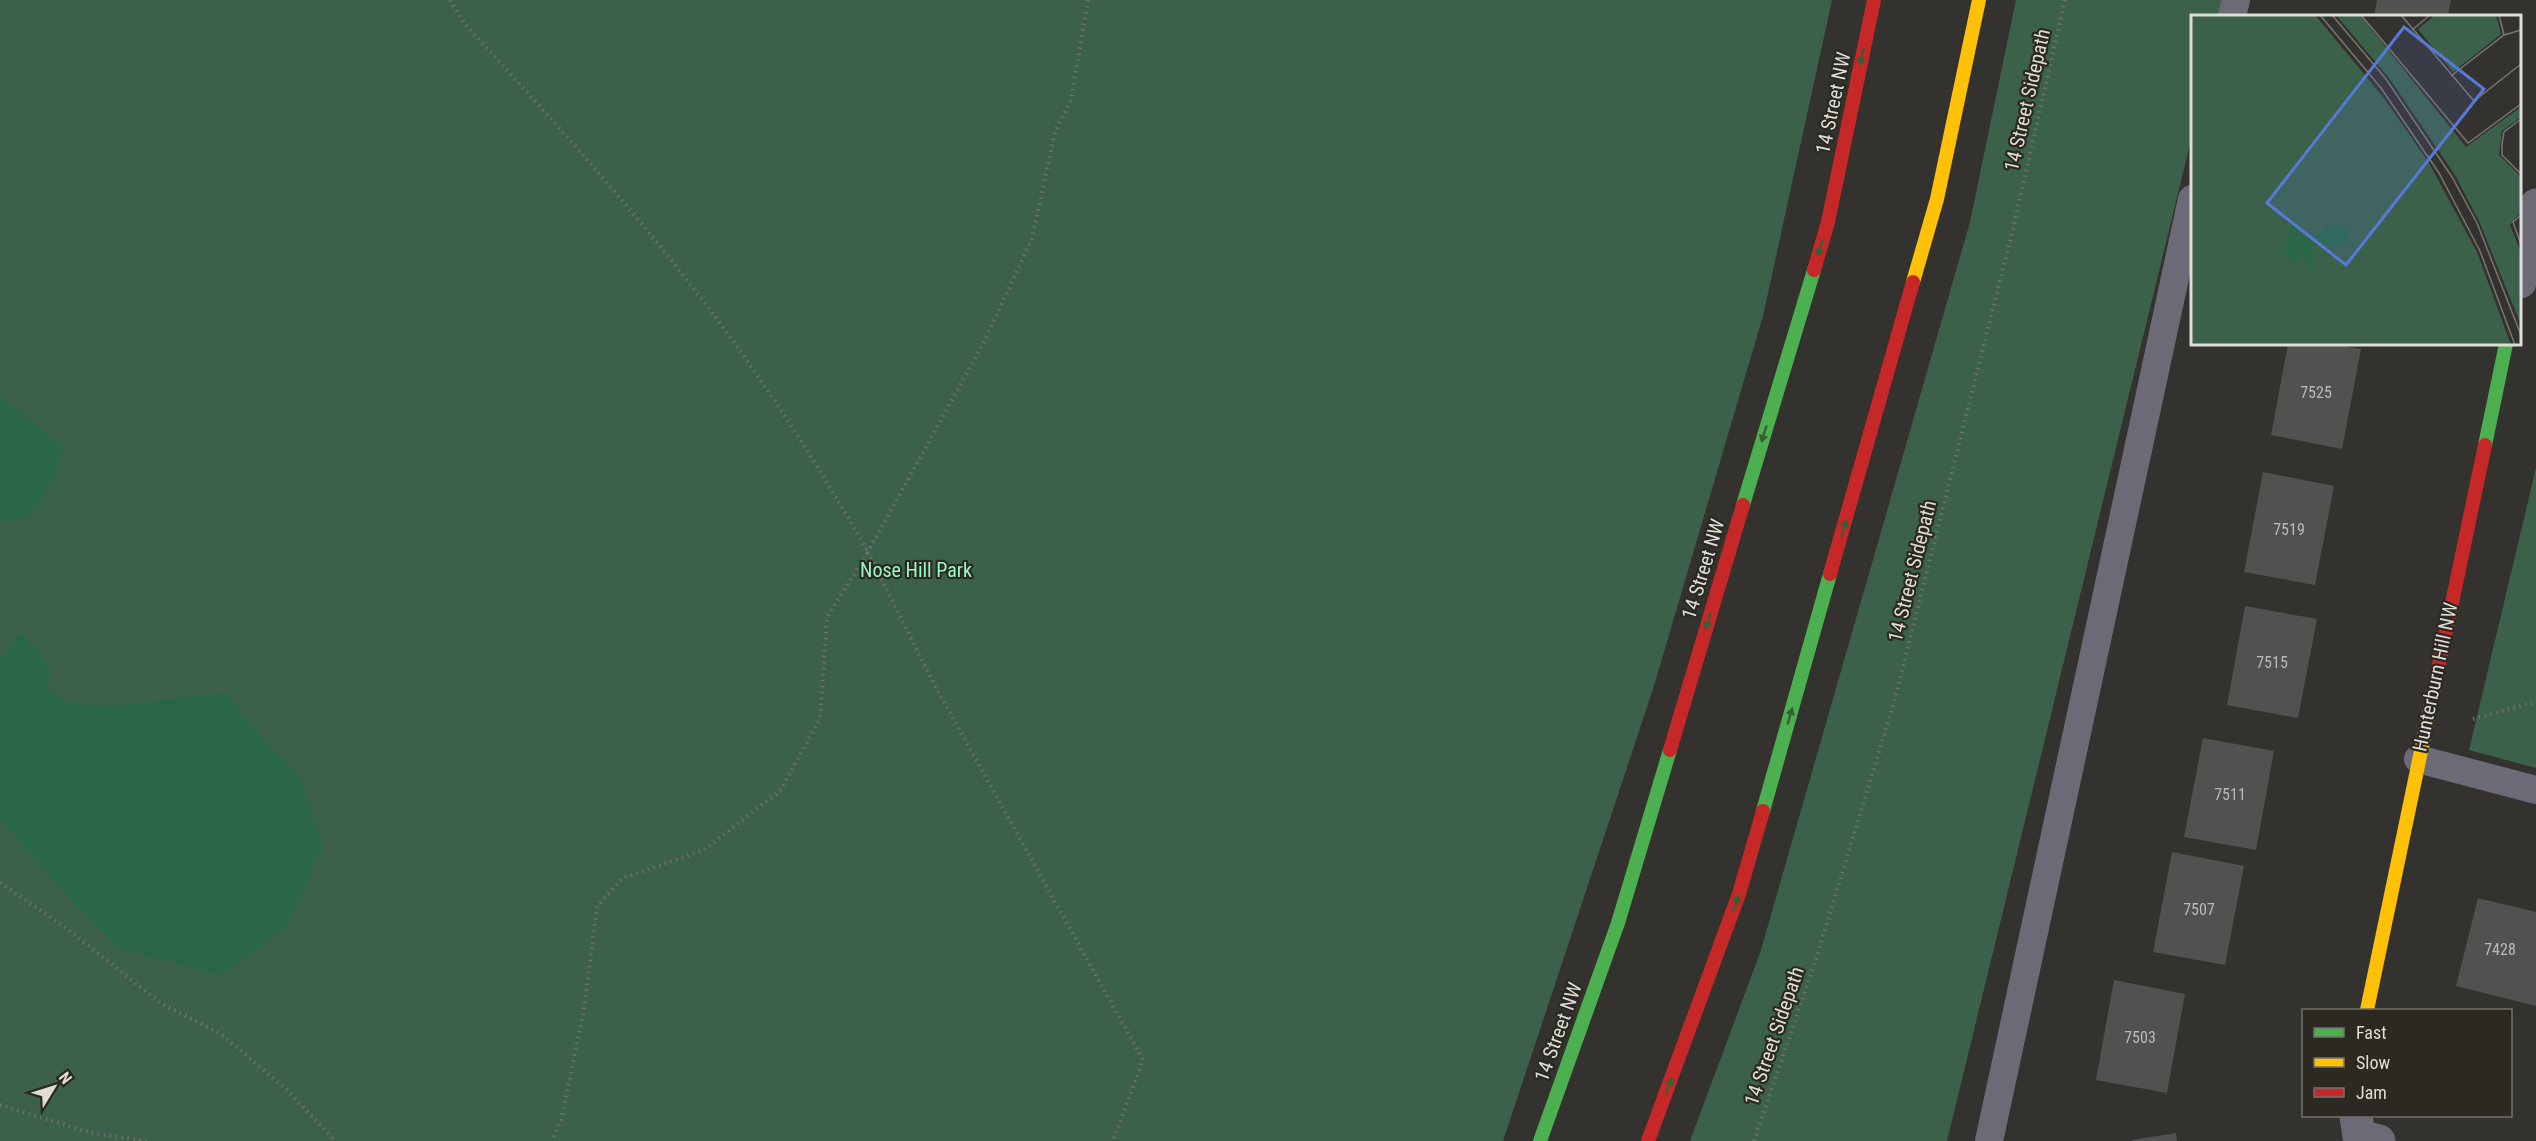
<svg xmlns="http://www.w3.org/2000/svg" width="2536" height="1141" font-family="'Roboto Condensed',sans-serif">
<rect width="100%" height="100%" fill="#34322e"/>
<path fill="#3c614b" d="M0 0H1832L1763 316 1653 689 1503 1141H0Z
M2016 0H2226L2222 16H2192V136L1947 1141H1690L1760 953 1970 222Z
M2536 468V768L2469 750Z"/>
<path fill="#2a6748" d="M0 396 63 447 55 480 27 519 0 521Z
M20 634 37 648 51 671 46 687 66 702 103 707 226 693 264 741 300 778 323 846 288 925 222 975 118 948 58 886 0 819V655L2 657Z"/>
<path fill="#535050" d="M2377 0H2451L2448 16H2374Z
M2288 344H2330L2361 349 2342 449 2271 435Z
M2263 472 2334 486 2315 585 2244 572Z
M2245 606 2317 619 2298 718 2227 705Z
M2203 738 2274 751 2256 850 2184 837Z
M2172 852 2244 866 2225 965 2153 952Z
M2478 898 2536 912V1006L2456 986Z
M2114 980 2185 994 2167 1093 2096 1080Z
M2176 1133 2177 1141H2132V1140Z"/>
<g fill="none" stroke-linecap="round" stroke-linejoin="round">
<path stroke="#6e6d73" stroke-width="4" stroke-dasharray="1.5 4.5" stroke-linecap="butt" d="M450 0 465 24C538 104 612 185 679 270 750 359 812 454 868 552L827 617 820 719 780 791 704 850 623 878 597 906 584 1009 561 1120 552 1141
M1088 0 1071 100 1055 132 1032 239 983 344 868 552 934 684 1143 1060 1113 1141
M2473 719 2536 702
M0 883 62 925 162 1004 221 1034 287 1090 335 1141
M0 1105 95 1134 150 1141
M1754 1141 1817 956 1895 699 2012 233 2065 0"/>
<path stroke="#6c6a77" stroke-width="28" d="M2232 16 2236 0
M2418 759 2536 790
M1989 1141 2192 199"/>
<path stroke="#6c6a77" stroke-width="33" d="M2520 282 2536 205
M2356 1116 2359 1136 2379 1141"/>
<path stroke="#4caf50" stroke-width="14" d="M2485 445 2506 344
M1743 505 1814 270
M1763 811 1830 574
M1540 1141 1618 923 1670 750"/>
<path stroke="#ffc107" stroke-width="14" d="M1913 282 1937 199 1979 0
M2367 1010 2430 708"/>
<path stroke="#c62828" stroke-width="14" d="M1814 270 1828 222 1874 0
M1830 574 1913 282
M2430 708 2485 445
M1670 750 1743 505
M1648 1141 1739 894 1763 811"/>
</g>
<defs><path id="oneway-solid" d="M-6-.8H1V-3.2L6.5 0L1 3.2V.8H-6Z" transform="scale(1.5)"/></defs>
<g fill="#395f34">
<use href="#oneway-solid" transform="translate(1862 57) rotate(102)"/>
<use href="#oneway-solid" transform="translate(1820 248) rotate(107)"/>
<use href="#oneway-solid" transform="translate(1764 434) rotate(107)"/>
<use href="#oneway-solid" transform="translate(1844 528) rotate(-74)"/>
<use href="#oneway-solid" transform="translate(1708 621) rotate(107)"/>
<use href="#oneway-solid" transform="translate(1790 716) rotate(-74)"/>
<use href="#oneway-solid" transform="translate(1736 903) rotate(-70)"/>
<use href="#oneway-solid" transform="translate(1669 1086) rotate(-70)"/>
</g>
<g text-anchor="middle" stroke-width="4.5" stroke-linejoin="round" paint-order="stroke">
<g font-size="16" fill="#bbbab6">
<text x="2316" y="398">7525</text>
<text x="2289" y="535">7519</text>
<text x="2272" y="668">7515</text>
<text x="2230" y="800">7511</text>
<text x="2199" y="915">7507</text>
<text x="2500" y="955">7428</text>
<text x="2140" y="1043">7503</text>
</g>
<g font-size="20" fill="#deddd8" stroke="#2c2922">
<text transform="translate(2027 100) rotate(-77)" y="7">14 Street Sidepath</text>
<text transform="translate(1833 103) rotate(-78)" y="7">14 Street NW</text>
<text transform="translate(1703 569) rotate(-73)" y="7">14 Street NW</text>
<text transform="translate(1912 571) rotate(-76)" y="7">14 Street Sidepath</text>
<text transform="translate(2435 677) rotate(-78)" y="7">Hunterburn Hill NW</text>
<text transform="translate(1558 1032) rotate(-70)" y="7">14 Street NW</text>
<text transform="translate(1774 1036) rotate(-71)" y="7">14 Street Sidepath</text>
</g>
<g font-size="20" fill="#96f9c2" stroke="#2c2922">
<text x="916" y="577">Nose Hill Park</text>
</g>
</g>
<g transform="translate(2191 15)">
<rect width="330" height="330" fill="#34322e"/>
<path d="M0 0H124L193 83 238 148 286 237 320 330H0ZM145 0H169L275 132 330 92V102L311 116 308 140 330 162V196L319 210 330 238V310L288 206 264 160 198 63ZM244 0H305L310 19 262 57 227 14Z" fill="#3c614b"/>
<path d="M110 208 113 214 108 218 115 223 128 221 136 210 152 211 156 218V225L148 231 126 229 121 236 124 240 120 257 111 238 108 237 107 250 90 236 101 218 95 214Z" fill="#2a6748"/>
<path fill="none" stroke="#787672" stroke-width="1.5" d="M129 0 190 73 248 158 289 236 324 330M141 0 195 64 261 162 286 208 330 320M170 0 277 128 330 89M210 0 283 86 330 49M308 0 313 20M221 15 239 0M260 61 313 20 330 15M330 104 313 117 311 129V140L330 159M330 200 322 207 330 229"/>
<path fill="#5779d8" fill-opacity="0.15" stroke="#5779d8" stroke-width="3" d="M213 12 293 74 155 250 76 188Z"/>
<rect width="330" height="330" fill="none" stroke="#deddd8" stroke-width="3"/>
</g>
<rect x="2302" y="1009" width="210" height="108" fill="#2c2922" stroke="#73716b" stroke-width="1.5"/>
<rect x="2314" y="1028" width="30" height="9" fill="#4caf50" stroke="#73716b" stroke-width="1.5"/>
<text x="2356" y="1039" font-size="18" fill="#deddd8">Fast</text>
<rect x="2314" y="1058" width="30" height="9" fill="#ffc107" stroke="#73716b" stroke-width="1.5"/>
<text x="2356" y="1069" font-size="18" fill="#deddd8">Slow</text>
<rect x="2314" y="1088" width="30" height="9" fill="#c62828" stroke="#73716b" stroke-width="1.5"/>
<text x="2356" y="1099" font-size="18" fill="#deddd8">Jam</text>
<g transform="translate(54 1087) rotate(52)" stroke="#2c2922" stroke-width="4.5" paint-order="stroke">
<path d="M0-4.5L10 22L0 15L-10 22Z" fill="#deddd8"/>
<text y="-9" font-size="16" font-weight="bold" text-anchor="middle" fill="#deddd8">N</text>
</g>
</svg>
